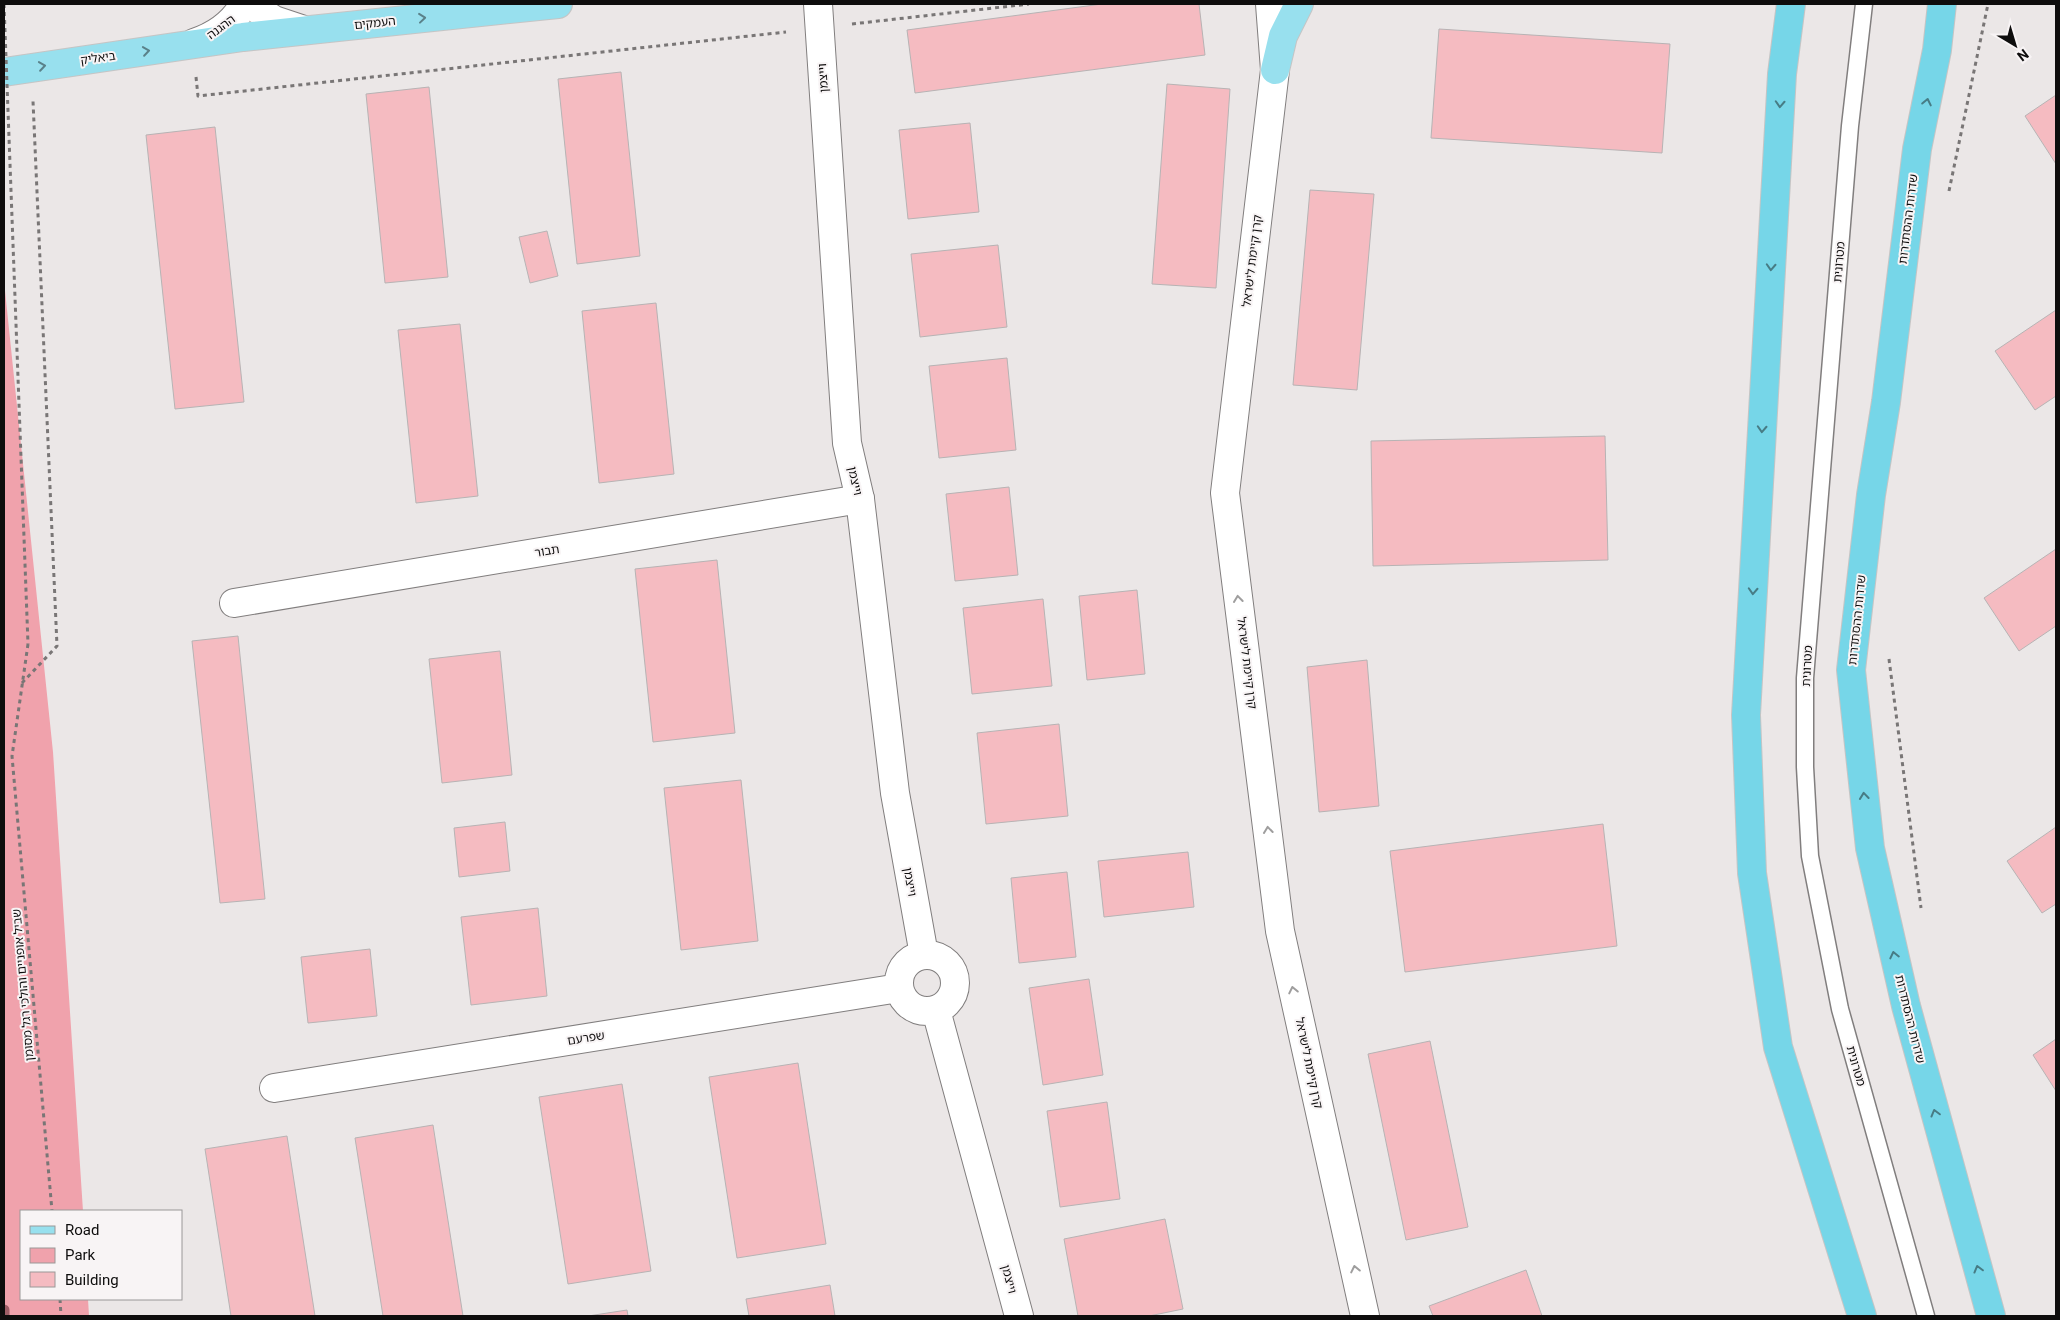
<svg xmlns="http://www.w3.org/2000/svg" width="2060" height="1320" font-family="Roboto,'Noto Sans Hebrew',sans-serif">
<rect width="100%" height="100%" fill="#ebe7e7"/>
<path fill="#f0a2ac" d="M4 281 53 752 83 1211H21V1299H88L89 1316H4Z"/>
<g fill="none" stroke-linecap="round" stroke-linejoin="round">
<path stroke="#9e5e67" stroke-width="11" d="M4 1310V1316"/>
</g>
<path fill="#f5bbc1" stroke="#b7b3b4" d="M1102 4H1199L1205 55 915 93 907 30Z
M1439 29 1670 44 1662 153 1431 138Z
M621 72 640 256 577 264 558 79Z
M1167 84 1230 89 1216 288 1152 284Z
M429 87 448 277 385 283 366 94Z
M2056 95V164L2025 116Z
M970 123 979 212 908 219 899 130Z
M215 127 244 402 175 409 146 135Z
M1310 190 1374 194 1357 390 1293 385Z
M547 231 558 276 530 283 519 237Z
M998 245 1007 327 920 337 911 254Z
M656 303 674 474 599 483 582 311Z
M2056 310V396L2035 410 1995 351Z
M460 324 478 496 416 503 398 330Z
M1007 358 1016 450 939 458 929 366Z
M1605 436 1608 560 1373 566 1371 441Z
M1009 487 1018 575 955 581 946 494Z
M2056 549V626L2019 651 1984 598Z
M717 560 735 733 653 742 635 569Z
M1137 590 1145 674 1087 680 1079 596Z
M1043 599 1052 686 972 694 963 608Z
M238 636 265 899 220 903 192 641Z
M500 651 512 775 442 783 429 659Z
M1367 660 1379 806 1319 812 1307 667Z
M1059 724 1068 816 986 824 977 733Z
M741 780 758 941 681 950 664 788Z
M505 822 510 871 459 877 454 828Z
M1603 824 1617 946 1405 972 1390 851Z
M2056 827V904L2042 913 2007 861Z
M1188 852 1194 907 1104 917 1098 861Z
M1067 872 1076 957 1019 963 1011 878Z
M538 908 547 996 471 1005 461 917Z
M370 949 377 1016 308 1023 301 957Z
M1089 979 1103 1075 1043 1085 1029 988Z
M2056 1039V1091L2033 1055Z
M1430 1041 1468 1227 1406 1240 1368 1054Z
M798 1063 826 1244 737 1258 709 1077Z
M622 1084 651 1271 568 1284 539 1097Z
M1107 1102 1120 1199 1060 1207 1047 1111Z
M433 1125 463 1316H383L355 1138Z
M287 1136 315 1316H231L205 1149Z
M1165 1219 1183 1309 1149 1316H1078L1064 1239Z
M1526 1270 1542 1316H1433L1429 1306Z
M830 1285 835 1316H749L746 1299Z
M627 1310 628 1316H588Z"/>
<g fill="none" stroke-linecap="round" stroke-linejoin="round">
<defs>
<path id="service" d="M1864 4 1850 126 1805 678V767L1810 856 1840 1009 1926 1316"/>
<path id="minor" d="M250 4 274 20 304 30
M1270 4 1275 70 1225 493 1280 931 1365 1316
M194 43C215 36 233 24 244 4
M234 603 860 499
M274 1088 899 988"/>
<path id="tertiary" d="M818 4 847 443 860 499 895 793 924 955
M899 983a28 28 0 1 1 56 0a28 28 0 1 1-56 0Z
M936 1010 1019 1316"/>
<path id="primary" d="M1275 70 1283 36 1299 4
M4 72 243 37 558 4"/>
<path id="trunk" d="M1791 4 1782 74 1746 715 1752 873 1778 1047 1862 1316
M1942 4 1937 50 1917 149 1886 402 1871 495 1851 670 1870 848 1906 1006 1991 1316"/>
</defs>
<use href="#service" stroke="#817e7e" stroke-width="19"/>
<use href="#minor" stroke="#817e7e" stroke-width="30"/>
<use href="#tertiary" stroke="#817e7e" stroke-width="30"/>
<use href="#primary" stroke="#c5c5c5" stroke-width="30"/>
<use href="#trunk" stroke="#c5c5c5" stroke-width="30"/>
<path stroke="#797676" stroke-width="3" stroke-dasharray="4 4" stroke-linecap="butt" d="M852 24 1029 4
M196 77 198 96 786 32
M1949 191 1988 4
M28 644 12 756 52 1211
M1889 659 1921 908
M22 683 57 646 33 101
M60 1299 61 1316"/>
<use href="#service" stroke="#fff" stroke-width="16"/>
<use href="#minor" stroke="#fff" stroke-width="28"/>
<use href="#tertiary" stroke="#fff" stroke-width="28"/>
<use href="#primary" stroke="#98e0ee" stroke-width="28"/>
<use href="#trunk" stroke="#76d6e8" stroke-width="28"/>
<path stroke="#797676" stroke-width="3" stroke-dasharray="4 4" stroke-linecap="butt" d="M4 4 28 644"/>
</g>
<defs><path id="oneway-chevron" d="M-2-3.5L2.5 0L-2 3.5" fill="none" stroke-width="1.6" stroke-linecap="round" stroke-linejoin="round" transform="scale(1.25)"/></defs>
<g stroke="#5a8189">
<use href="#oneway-chevron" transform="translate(422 18) rotate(-6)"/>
<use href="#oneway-chevron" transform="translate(146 51) rotate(-8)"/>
<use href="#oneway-chevron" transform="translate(42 66) rotate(-8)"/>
</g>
<g stroke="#477c85">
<use href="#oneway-chevron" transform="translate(1927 102) rotate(-78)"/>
<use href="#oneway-chevron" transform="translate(1780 104) rotate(93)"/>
<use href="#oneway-chevron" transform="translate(1771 267) rotate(93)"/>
<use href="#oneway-chevron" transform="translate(1762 429) rotate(93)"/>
<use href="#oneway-chevron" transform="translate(1753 591) rotate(93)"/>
<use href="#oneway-chevron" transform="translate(1864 796) rotate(-96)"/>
<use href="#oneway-chevron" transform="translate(1894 955) rotate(-103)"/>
<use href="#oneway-chevron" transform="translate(1935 1113) rotate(-105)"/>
<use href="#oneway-chevron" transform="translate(1978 1269) rotate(-105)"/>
</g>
<g stroke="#9f9e9e">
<use href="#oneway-chevron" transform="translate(1238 599) rotate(-97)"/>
<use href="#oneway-chevron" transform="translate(1268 830) rotate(-97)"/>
<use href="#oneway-chevron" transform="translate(1293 990) rotate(-102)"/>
<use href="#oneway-chevron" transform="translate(1355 1269) rotate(-102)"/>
</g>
<g text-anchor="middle" stroke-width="4" stroke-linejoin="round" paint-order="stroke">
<g font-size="12" fill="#0e0d0d" stroke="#f8f4f5">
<text transform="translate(375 23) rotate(-6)" y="4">העמקים</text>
<text transform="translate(221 27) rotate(-37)" y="4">ההגנה</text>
<text transform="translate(98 58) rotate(-8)" y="4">ביאליק</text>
<text transform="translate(823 78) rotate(-94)" y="4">וייצמן</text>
<text transform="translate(1908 219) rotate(-83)" y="4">שדרות ההסתדרות</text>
<text transform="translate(1252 261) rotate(-83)" y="4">קרן קיימת לישראל</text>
<text transform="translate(1839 262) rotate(-85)" y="4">מטרונית</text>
<text transform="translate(855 481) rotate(78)" y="4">וייצמן</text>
<text transform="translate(547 551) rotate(-9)" y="4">תבור</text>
<text transform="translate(1857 620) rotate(-84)" y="4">שדרות ההסתדרות</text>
<text transform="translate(1247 663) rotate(83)" y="4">קרן קיימת לישראל</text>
<text transform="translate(1807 666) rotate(-87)" y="4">מטרונית</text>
<text transform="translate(910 882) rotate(80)" y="4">וייצמן</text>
<text transform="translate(23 985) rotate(-95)" y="4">שביל אופניים והולכי רגל מסומן</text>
<text transform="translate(1910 1019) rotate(76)" y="4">שדרות ההסתדרות</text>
<text transform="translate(586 1038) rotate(-9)" y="4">שפרעם</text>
<text transform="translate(1309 1063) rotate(78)" y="4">קרן קיימת לישראל</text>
<text transform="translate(1856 1066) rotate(74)" y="4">מטרונית</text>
<text transform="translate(1009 1279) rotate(75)" y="4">וייצמן</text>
</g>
</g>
<rect width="2060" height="1320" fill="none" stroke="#0e0d0d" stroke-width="10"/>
<rect x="20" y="1210" width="162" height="90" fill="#f8f4f5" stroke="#9a9898"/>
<rect x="30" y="1226" width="25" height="8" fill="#98e0ee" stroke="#9a9898"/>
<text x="65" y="1235" font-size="15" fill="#0e0d0d">Road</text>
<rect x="30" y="1248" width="25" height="15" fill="#f0a2ac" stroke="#9a9898"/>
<text x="65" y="1260" font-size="15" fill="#0e0d0d">Park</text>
<rect x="30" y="1272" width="25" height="15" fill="#f5bbc1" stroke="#9a9898"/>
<text x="65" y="1285" font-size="15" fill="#0e0d0d">Building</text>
<g transform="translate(2015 45) rotate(142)" stroke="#f8f4f5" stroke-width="4" paint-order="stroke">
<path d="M0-4L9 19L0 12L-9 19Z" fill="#0e0d0d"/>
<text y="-8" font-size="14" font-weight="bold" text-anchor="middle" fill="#0e0d0d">N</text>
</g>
</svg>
